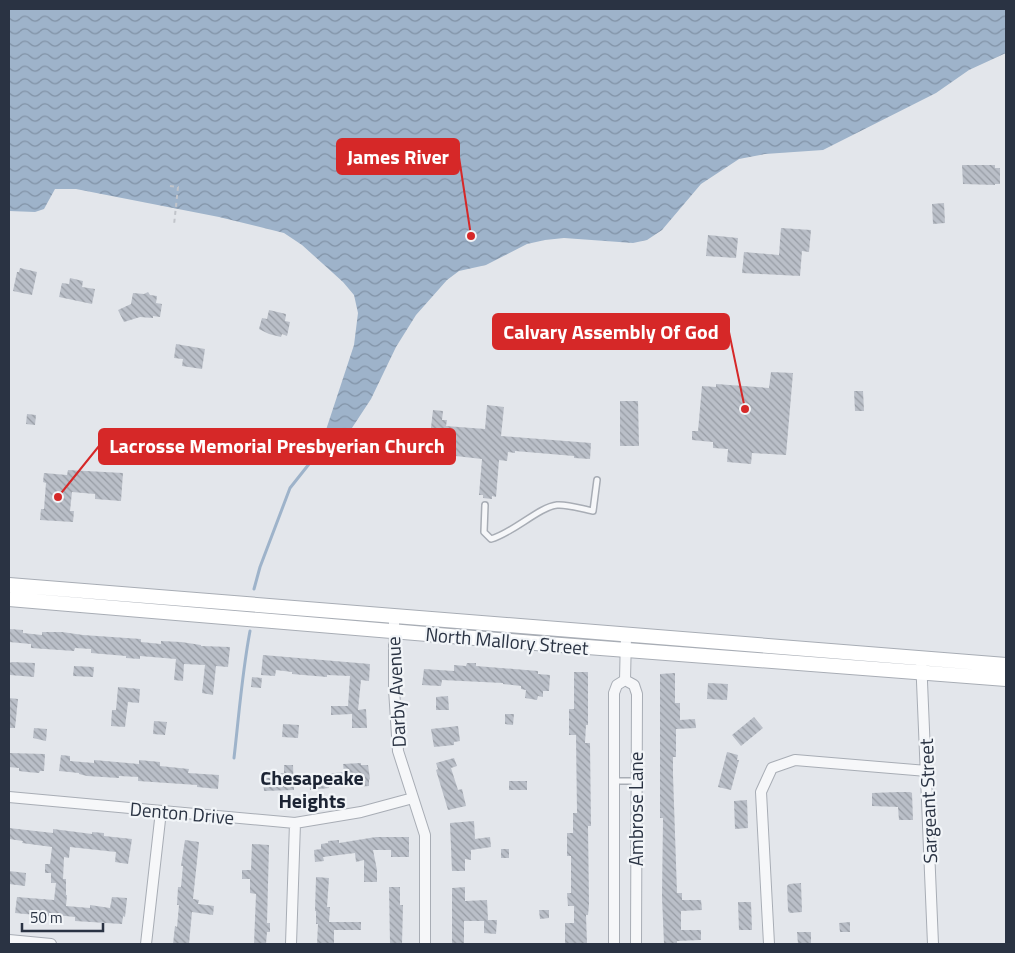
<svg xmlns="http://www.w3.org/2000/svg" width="1015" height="953" font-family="'Titillium Web',sans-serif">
<defs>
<pattern id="water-waves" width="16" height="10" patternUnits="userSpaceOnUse" patternTransform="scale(1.25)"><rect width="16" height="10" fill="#9eb3ca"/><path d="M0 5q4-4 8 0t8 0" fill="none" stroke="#8192a6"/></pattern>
<pattern id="building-back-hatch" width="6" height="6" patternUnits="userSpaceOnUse" patternTransform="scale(1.25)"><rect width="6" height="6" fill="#babfc8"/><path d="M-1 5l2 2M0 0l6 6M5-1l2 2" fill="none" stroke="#979ca4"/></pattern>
</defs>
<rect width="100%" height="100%" fill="#e3e6eb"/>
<path fill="url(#water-waves)" d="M9 9H1006V53L969 70 936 93 823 150 765 154 739 159 701 184 662 230 647 240 633 243 564 238 545 240 527 244 486 265 459 271 447 280 416 315 396 347 371 399 346 437 313 459 323 439 354 345 358 313 354 295 343 282 302 245 284 233 219 217 76 189H55L44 209 35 212 9 211Z"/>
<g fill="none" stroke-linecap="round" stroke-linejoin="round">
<path stroke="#9eb3ca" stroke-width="3" d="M254 589 260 567 290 488 313 459
M234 758C239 715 242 673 250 631"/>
</g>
<path fill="url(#building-back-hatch)" d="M962 165H995V168H1000V184H995V185L963 184Z
M944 203 945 223 933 224 932 204Z
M781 228 811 230 809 252 802 251 800 276 742 273 744 252 779 255Z
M708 235 738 238 736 258 706 256Z
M20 268 37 272 32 295 13 291 17 272H19Z
M70 278 83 281 82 287 95 289 92 304 59 297 62 283 69 284Z
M148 292 150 295 157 296 156 303 162 304 160 317 153 316V318L140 317 124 322 118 310 131 304 133 293 144 294Z
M269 310 286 314 285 321 290 322 287 336 282 334 281 337 269 334 259 329 262 318 267 319Z
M176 344 205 349 202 369 182 366 183 359 174 358Z
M771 372 793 373 786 455 752 453 751 464 727 462 728 449 713 448V442L692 440V431H698L702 386 716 387V384L769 388Z
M854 391H863L864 411H855Z
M620 401H638L639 446H620Z
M487 405 504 407 501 436 591 443 590 459 574 458V456L515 451V453L508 452 507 461 499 460 496 497 492 496V499L483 498V495H479L482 459 429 453V445L433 410 443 411 442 420H447L446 426 485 429Z
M27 414 36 415 35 425 26 424Z
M68 470 123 473 121 501 95 499V494L72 492 70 511H74L73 522 40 520 41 509H44L46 483 43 482 44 473 67 475Z
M9 629 23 630V633L42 635V632H62L83 635 141 639V642L161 644V641L181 642 201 645V646L230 647 228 667 216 666 213 695 202 693 205 665 184 664 183 681 174 680 176 659 140 656V659L126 658V656L91 653V649L75 648 74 651 31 648V644L9 642Z
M263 655 370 664 369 681 361 680 358 710 366 709 367 728H352V714L331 715V706H348L350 676 327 675V677L292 674V672L276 670 275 676 261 675Z
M12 662 35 663 34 677 10 675 9 673V663Z
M467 663H476V666L538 671V674L550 675 549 691H543V697L538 696 537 700 525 698 526 690 521 689V686L503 684V683L442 680 441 686 422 685 424 669 454 671V665L466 666Z
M74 666 94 667 93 677 73 676Z
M574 672H588V725H586L585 743H590L591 826H588L589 904 588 915H586L587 944H565V923H574V906H568L567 893H571V856H567V833H573V813H577L576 735H569V709H574Z
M675 673V703H680V720L695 719 696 728 676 729V757H673V775L677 893H682V900H701L702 910 681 911V930H701V940L677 941V944H664L662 897 663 818H660V674Z
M252 677 262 678 261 688 251 687Z
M708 683 728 684 727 700 707 699Z
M118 687 140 689 139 703 128 702 125 727 111 726 112 710H116Z
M448 696 449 710H436V697Z
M9 698 18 699 15 728H9Z
M505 714H514L513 725 505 724Z
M754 717 763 728 741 746 732 735Z
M154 721 167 722 165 735 153 734Z
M283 724 299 725 298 738 282 737Z
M458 726 460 741 454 742V745L434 747 431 729Z
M34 728 47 729 46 741 33 738Z
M727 752 738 755 737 760H739L731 790 718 787Z
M9 753 45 754 44 771H40L39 773 27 772 19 771V768L9 767Z
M61 755 70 756V761L94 763V760L139 764V760L160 762V766L189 769 188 773 219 775 218 789 197 787V785L138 781V777L119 776V778L87 776 79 774V773L59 771Z
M454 758 457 766 451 768 458 790 462 789 466 806 448 810 436 770 438 769 436 763Z
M361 763V765H368L370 779 369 780V786L356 787V783L329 785V788L310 790 309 776 344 772 343 764Z
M284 765H293L294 790 264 791 263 778H274V773H284Z
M509 781H527V790H509Z
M898 792H910L912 793 913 820H899L898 807 872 806V793Z
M747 800 748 828 735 829 734 801Z
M474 821 475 839 490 837 491 847 471 850V860L465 859V871H452L450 823Z
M9 828 53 833V829L92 834V832L104 833V836L132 839 128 864 115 862 116 852 70 847 69 858 64 857 63 879H66V895H67L66 906 90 908V905L110 908 112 897 127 898 125 917 123 916 122 924 75 921V917L56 915V917L15 913 17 897 54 900 56 883H51V873H45V864H50L52 847 22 843 23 841 9 839Z
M376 837H409V857H391V850H373L377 870V882H364V860L356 862 355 853 323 857 324 861 315 862 314 850 321 849V844L328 843V841L339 840V843Z
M185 840 199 842 193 899 199 900 198 904 214 906 213 915 192 912 189 944H173L175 926 177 927 179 905H177L178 887H181L183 866H181Z
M252 844 269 845 267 923H270V932H267L266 944H254L256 894 250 893V879H242V870H251Z
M501 849H509V858H501Z
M9 871 26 873 25 886 9 884Z
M316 877 329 878 327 907H330L329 922H361V930H334V944H317L318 924H316V911H315Z
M801 883 802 912 790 913 788 911 787 886 789 884Z
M389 887H400V905H403L402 944H390Z
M465 887V901L487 900 488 920H497L496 934 484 933V921H464V944H452V888Z
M738 902H751L752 930H739Z
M539 910H549V918L540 919Z
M850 922V932H840L839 923Z
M797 932H811V944H798Z"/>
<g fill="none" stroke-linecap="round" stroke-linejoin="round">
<defs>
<path id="lane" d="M485 505 484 532 491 539C513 533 539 507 557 505 568 504 582 509 593 511L597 480
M614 781H636"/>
<path id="street" d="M394 616V689L398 751 425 835V944
M921 658 933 944
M625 680 634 685 637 694 636 944
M625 680 626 635
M9 797 295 823 361 812 413 798
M9 940 51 944
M146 944 161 811
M291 944 295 823
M614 944V693L617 685 625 680
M769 944 761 792 772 768 795 760 927 771"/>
<path id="secondary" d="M9 585 1006 665
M9 599 535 643 1006 679"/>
</defs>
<use href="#lane" stroke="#a8adb5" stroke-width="8"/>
<use href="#street" stroke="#a8adb5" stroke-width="12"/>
<use href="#secondary" stroke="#a8adb5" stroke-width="16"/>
<path stroke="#c1c4ca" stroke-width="2" stroke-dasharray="4 4" stroke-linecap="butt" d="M170 186 178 187 174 225"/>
<use href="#lane" stroke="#f6f7f9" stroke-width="5"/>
<use href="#street" stroke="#f6f7f9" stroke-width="10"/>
<use href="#secondary" stroke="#fff" stroke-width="14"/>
</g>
<g text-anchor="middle" stroke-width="4.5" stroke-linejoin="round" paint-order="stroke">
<g font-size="19" fill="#2a3343" stroke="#f2f5f8">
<text transform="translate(507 641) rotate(5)" y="7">North Mallory Street</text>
<text transform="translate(396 692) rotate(-93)" y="7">Darby Avenue</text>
<text transform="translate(928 801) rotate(-92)" y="7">Sargeant Street</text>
<text transform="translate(636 809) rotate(-90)" y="7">Ambrose Lane</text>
<text transform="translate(182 813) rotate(5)" y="7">Denton Drive</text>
</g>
<g font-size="20" font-weight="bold" fill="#1c2434" stroke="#f2f5f8">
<text x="312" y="785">Chesapeake<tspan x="312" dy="23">Heights</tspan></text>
</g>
</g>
<path fill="none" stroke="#d62828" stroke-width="2" d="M471 236L459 157M745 409L729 332M58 497L99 446"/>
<g fill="#d62828" stroke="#f2f5f8" stroke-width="2">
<circle cx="471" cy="236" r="5"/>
<circle cx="745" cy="409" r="5"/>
<circle cx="58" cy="497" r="5"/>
</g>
<g fill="#d62828" stroke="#d62828" stroke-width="2">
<rect x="337" y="139" width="122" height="35" rx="5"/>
<rect x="493" y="314" width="236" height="35" rx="5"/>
<rect x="99" y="429" width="356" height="35" rx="5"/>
</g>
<g font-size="20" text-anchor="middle" font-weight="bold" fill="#fff">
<text x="398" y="164">James River</text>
<text x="611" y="339">Calvary Assembly Of God</text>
<text x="277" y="453">Lacrosse Memorial Presbyerian Church</text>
</g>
<rect width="1015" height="953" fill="none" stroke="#2a3343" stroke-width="20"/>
<path d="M22 923v8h81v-8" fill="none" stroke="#2a3343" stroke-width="2.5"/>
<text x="30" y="923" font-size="15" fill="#2a3343" stroke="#f2f5f8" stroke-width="4" paint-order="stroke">50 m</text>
</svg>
